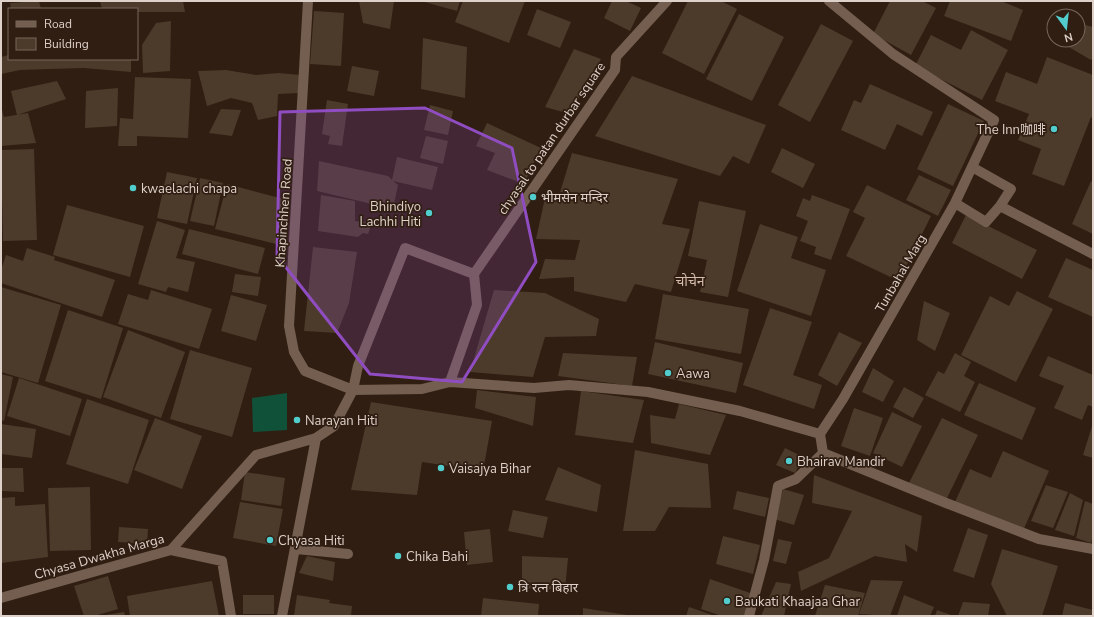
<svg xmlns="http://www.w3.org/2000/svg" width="1094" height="617" font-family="'Nunito Sans','Noto Sans SC','Noto Sans Devanagari',sans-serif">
<rect width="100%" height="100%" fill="#301e12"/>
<path fill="#10513a" d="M287 393V430L253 432 252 398Z"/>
<path fill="#4c3b2b" d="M39 1 41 9H11L10 3Z
M100 1H183L185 12H137V9H102Z
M359 1H394L390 29 363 23Z
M421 1H460L457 11Z
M463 1H525L509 43 455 22Z
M612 1H626L641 8 630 31 604 18Z
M688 1H721L737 9 704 74 662 53Z
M890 1H922L936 8 911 55 873 34Z
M950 1H1001L1023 10 1011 41 944 16Z
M537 9 571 22 560 48 527 35Z
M314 11 344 13 341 66 310 64Z
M739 14 784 37 752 101 706 79Z
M171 21 170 71 143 73 142 45 156 23Z
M1078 23 1093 27V56L1091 60 1067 46 1070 40H1078Z
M821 24 853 41 810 122 778 105Z
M971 30 1008 50 982 100 915 66 931 35 961 50Z
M423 38 467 47 465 98 421 89Z
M574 49 601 59 570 114 545 107Z
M9 55V59H131V72L84 68 50 69 20 70 1 74V57Z
M1047 57 1093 75V118L1091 117 1064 186 1032 174 1041 149 1018 140 1029 114 995 101 1006 72 1037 84Z
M352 66 379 71 374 96 347 91Z
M226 70 256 75 278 73 300 75V93L278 94 277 116 258 120 252 103 231 98 207 106 198 71Z
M632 76 766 125 749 164 733 156 720 176 595 136Z
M135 77 191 79 188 138 137 136V146H118L120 118 133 119Z
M57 81 66 99 17 115 11 91Z
M870 84 933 112 922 136 897 124 885 150 841 130 854 100 861 103Z
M118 88 117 126 85 128 86 91Z
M327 100 348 104 342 146 328 144 330 136 322 134Z
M948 104 984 121 953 186 917 169Z
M430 105 453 111 448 135 424 130Z
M1 106 4 117 28 113 36 143 1 146Z
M221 109 241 110 232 136 209 133Z
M487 123 541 148 524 184 487 170 495 153 476 146Z
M426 136 448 141 443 164 420 158Z
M782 148 815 164 803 188 771 172Z
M34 149 37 240 3 241 1 150Z
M572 153 678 179 662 224 690 229 671 292 635 284 626 302 574 291V277L539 279 545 259 575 260 580 240 536 239 545 198 558 199Z
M397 157 438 167 432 190 393 181 398 185 393 209 317 191 319 161 388 176 392 180Z
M167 172 197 178 187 224 157 218Z
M919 175 951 190 938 216 906 200Z
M200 178 223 183 214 226 190 221Z
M1091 181 1093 182V234L1072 224Z
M227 184 287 200 276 244 215 229Z
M867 185 931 216 899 281 846 256 865 218 853 212Z
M321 195 355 201V221L372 223 368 234 363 233 358 237 318 231Z
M812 195 850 209 831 260 814 254 816 247 800 241 808 221 796 216 803 198 810 201Z
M699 201 746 211 728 297 700 292 707 260 688 256Z
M67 205 144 226 130 277 53 255Z
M966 215 1037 250 1022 279 952 243Z
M157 221 185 230 176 258 195 262 188 292 168 287 166 292 138 284Z
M760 224 798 237 791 258 826 270 811 316 737 291Z
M189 229 265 248 258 274 182 254Z
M313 247 357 252 349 303 337 333 304 331Z
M27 248 55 257 54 260 115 280 102 317 1 283V270L6 255 23 261Z
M1066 258 1093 270V317L1048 297Z
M235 274 261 277 258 296 232 292Z
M1 287 61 305 38 383 1 372Z
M151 290 212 309 199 349 118 324 128 294 148 300Z
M494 290 545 293 599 319 596 336 545 337 533 377 470 372Z
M1017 291 1053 309 1016 382 961 355 990 296 1009 306Z
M663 294 749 309 741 354 655 339Z
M231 295 267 305 256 341 221 331Z
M924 301 950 313 935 351 917 340Z
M770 308 812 322 793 375 822 385 814 409 743 385Z
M68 310 123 328 101 399 45 381Z
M128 330 185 352 161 418 103 397Z
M839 332 862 343 837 386 818 375Z
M655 342 743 363 736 393 648 374Z
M190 350 252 368 232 437 170 419Z
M563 353 637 357 632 386 558 376Z
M955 353 971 362 964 376 975 382 960 412 925 395 938 371 944 374Z
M1048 356 1093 375V407L1088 405 1082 420 1054 408 1064 386 1039 376Z
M873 368 894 381 883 402 862 392Z
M1 374 13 377 4 421 1 420Z
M19 378 82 399 70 436 7 416Z
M979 383 1036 408 1022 440 964 415Z
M904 387 924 398 913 418 893 407Z
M477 390 536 397 533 426 475 408Z
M581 391 644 400 633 443 575 435Z
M87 399 149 420 128 484 66 464Z
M371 402 492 421 483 471 422 462 417 495 351 490Z
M679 404 726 415 710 455 651 443 650 415 675 419Z
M854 408 883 418 870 456 841 446Z
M892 412 922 426 902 467 873 453Z
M155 418 202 436 182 489 134 470Z
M942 418 978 435 946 500 909 483Z
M1093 423V458L1083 455Z
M1 424 36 429 32 458 1 454Z
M785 448 803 457 795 473 776 465Z
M635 450 708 464 711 508 669 507 655 531H623Z
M1003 451 1049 471 1023 531 955 502 970 469 991 478Z
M558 467 601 485 597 512 545 500Z
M1 468H23L24 492 1 491Z
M245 472 285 478 281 506 241 500Z
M814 475 922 516 917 552 905 544 907 562 875 556 801 591 798 572 829 558 852 511 812 503Z
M1046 485 1068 492 1053 528 1031 521Z
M90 487 91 550 50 551 48 488Z
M783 489 804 495 794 525 774 519Z
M737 491 769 498 765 517 733 509Z
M1070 493 1083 500 1074 536 1055 530Z
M15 497V506L45 504 48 557 1 563V498Z
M1085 501 1093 504V536L1091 543 1076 538Z
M240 502 283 509 276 546 233 538Z
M513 510 548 517 543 538 508 531Z
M119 527 148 529 147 544 118 542Z
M968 528 988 535 974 578 953 571Z
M490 529 493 562 467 565 464 532Z
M723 536 760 545 753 574 716 564Z
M778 539 792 542 786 564 773 561Z
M1002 549 1058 566 1042 616H1007L991 584Z
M307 556 335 562 333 581 299 573Z
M522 556 568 558 565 590 522 588Z
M108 576 118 609 94 616H84L74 586Z
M710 579 753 594 746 616H722L701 609Z
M871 580 903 581 890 616 859 614Z
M212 581 219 616H130L127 596Z
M776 582 791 584 784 616H761Z
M825 585 865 593 858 616H815Z
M243 595H274V614H243Z
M297 595 330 600 329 603 352 606 351 616H294Z
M904 595 934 607 930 616H897Z
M483 598 539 604 538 616H481Z
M963 602 990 604 988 616H958Z
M1065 603 1093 610V616H1062Z
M689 607 715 616H686Z
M583 608 627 615V616H583Z
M937 610 954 616H935Z
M124 612 125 616H106V615Z"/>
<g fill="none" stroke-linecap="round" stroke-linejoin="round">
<path stroke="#735e50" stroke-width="10" d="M308 1 289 326 294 352 305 371 353 390 422 389 450 382 477 305 474 274
M972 167 1011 189 1000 206
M955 203 986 222 1000 206 1093 254
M474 274 615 70 616 57 667 1
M450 382 534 388 569 385 648 392 740 411 820 434 823 453
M820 434 843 399 955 203 994 120 893 54 829 1
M823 453 946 503 1039 539 1093 549
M296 549 348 554
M171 550 222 561 231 616
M1 598 171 550 256 455 316 438 334 426 353 390 358 366 405 248 474 274
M282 616 316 438
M749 616 764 560 778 486 796 479 823 453"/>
</g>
<path fill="#8f4dc1" fill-opacity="0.2" stroke="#8f4dc1" stroke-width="3" stroke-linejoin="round" d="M425 108 512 148 536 262 462 382 370 374 277 256 280 112Z"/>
<g fill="#52cdcd" stroke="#301e12" stroke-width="1.5">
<circle cx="1054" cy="129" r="4"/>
<circle cx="133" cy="188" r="4"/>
<circle cx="533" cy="197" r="4"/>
<circle cx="429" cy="213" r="4"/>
<circle cx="668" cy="373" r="4"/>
<circle cx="297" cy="420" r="4"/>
<circle cx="789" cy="461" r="4"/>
<circle cx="441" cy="468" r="4"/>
<circle cx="270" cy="540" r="4"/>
<circle cx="398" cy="556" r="4"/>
<circle cx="510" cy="587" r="4"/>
<circle cx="727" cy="601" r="4"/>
</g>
<g text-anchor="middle" stroke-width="3.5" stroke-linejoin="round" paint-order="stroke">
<g font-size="13" fill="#ded1c9" stroke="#301e12" text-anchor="start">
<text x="1046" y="134" text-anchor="end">The Inn咖啡</text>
<text x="141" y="193">kwaelachi chapa</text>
<text x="541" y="202">भीमसेन मन्दिर</text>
<text x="421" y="211" text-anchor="end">Bhindiyo<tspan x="421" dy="15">Lachhi Hiti</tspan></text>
<text x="676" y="378">Aawa</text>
<text x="305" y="425">Narayan Hiti</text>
<text x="797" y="466">Bhairav Mandir</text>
<text x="449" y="473">Vaisajya Bihar</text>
<text x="278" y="545">Chyasa Hiti</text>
<text x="406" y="561">Chika Bahi</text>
<text x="518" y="592">त्रि रत्न बिहार</text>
<text x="735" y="606">Baukati Khaajaa Ghar</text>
</g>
<g font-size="13" fill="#ded1c9" stroke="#301e12">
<text transform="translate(551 138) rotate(-56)" y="5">chyasal to patan durbar square</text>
<text transform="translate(283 213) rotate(-86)" y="5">Khapinchhen Road</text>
<text transform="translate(900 273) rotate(-60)" y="5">Tunbahal Marg</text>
<text transform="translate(99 556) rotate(-16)" y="5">Chyasa Dwakha Marga</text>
</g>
<g font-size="14" fill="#d5bcad" stroke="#301e12">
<text x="690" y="286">चोचेन</text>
</g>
</g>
<rect width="1094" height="617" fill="none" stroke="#ded1c9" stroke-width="4"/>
<rect x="8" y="8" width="130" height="52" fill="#301e12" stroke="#76665b"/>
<rect x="16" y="21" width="20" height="6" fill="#735e50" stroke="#76665b"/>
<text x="44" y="28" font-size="12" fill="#ded1c9">Road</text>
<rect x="16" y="38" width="20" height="12" fill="#4c3b2b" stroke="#76665b"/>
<text x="44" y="48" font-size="12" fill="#ded1c9">Building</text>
<g transform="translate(1066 28) rotate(165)"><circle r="19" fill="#301e12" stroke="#76665b"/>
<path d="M0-3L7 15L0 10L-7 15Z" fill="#52cdcd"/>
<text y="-6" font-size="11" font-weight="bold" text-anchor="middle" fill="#ded1c9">N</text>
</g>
</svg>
